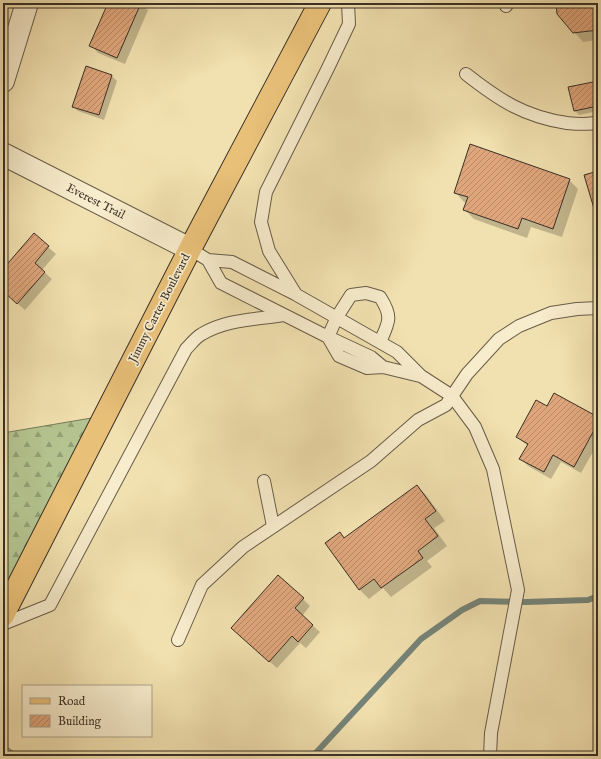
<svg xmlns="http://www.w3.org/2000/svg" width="601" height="759" font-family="'IM FELL English',serif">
<defs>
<pattern id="forest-firs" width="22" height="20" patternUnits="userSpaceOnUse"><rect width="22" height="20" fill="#b4c490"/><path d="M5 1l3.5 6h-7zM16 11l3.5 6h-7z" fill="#93a075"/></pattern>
<pattern id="building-hatch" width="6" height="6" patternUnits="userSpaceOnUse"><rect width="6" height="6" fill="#dfa67c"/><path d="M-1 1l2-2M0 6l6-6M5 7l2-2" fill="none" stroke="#b68865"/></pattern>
</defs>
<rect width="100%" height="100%" fill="#f2e1b0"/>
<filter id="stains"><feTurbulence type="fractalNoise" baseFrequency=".005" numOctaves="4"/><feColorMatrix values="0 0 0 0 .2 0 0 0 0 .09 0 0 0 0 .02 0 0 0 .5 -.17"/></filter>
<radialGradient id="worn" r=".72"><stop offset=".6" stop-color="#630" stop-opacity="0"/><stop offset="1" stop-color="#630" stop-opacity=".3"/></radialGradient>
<path fill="url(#forest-firs)" stroke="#777a5b" d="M115 414 3 619V433Z
M3 745 21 756H3Z"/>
<path fill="#0003" d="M109 3H141L148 10 125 64 98 53 91 45Z
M557 3H598V40L583 42 574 32Z
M86 67 112 76 117 81 104 120 78 111 73 106Z
M598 82V111L579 115 574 110Z
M569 180 578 189 562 237 531 227 527 238 474 219 465 210 467 203 464 202 455 192Z
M34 235 56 254 42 270 52 279 25 310 3 291V271Z
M547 407 598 418V443L581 473 561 462 551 479 528 466 521 459 528 446 517 437Z
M417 486 426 495 445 521 434 528 447 546 427 561 432 567 391 597 383 588 369 599 360 590 326 544 345 539Z
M303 599 310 606 302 616 320 632 306 648 300 643 277 668 239 635Z"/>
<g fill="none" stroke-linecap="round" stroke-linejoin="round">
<path stroke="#758479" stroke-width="6" d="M313 756 421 639 462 610 480 601 526 602 588 600 598 596"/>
</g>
<path fill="url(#building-hatch)" stroke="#3a3026" d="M108 3H141L117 58 89 46Z
M556 3H598V30L573 33 557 14Z
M86 66 112 75 99 115 72 107Z
M598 81V106L574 111 568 87Z
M470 144 570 179 553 229 522 218 518 229 463 210 468 197 454 193Z
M598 171V222L584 175Z
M34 233 49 246 35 263 45 272 17 304 3 291V269Z
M554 393 598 417V423L574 467 553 455 544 472 519 459 528 444 516 437 536 400 547 406Z
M417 485 436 511 425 519 438 536 418 551 423 558 381 588 374 579 359 590 325 543 340 532 344 538Z
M278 575 304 598 295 608 313 625 298 642 292 636 269 662 231 628Z"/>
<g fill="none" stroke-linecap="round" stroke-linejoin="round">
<defs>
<path id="service" d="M506 6 508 3
M466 74C499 100 525 117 567 123 577 124 589 125 598 122
M190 249 208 260 232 262 295 294 397 352 421 376 452 396 475 427 493 469 518 590 491 733 490 756
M208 260 221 283 328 337 339 356 367 368 383 367 420 376
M295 293 269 251 261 222 266 192 328 68 349 24 348 3
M380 342C389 322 393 317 380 297L366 293 351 295 337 317 328 337 371 357 383 367
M264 481 273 526
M3 624 50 605 186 349C191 344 196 337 202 334 227 319 255 320 283 315
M178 640 202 585 243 547 371 461 418 420 446 405 467 374 499 339 519 326 551 313 577 309 598 308"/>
<path id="minor" d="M3 81 27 3
M3 154 190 249"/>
<path id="primary" d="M3 615 190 249 320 3"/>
</defs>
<use href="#service" stroke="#685c48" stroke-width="14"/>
<use href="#minor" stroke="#685c48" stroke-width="24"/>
<use href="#primary" stroke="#3a3026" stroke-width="24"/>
<use href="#service" stroke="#f7eccc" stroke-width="12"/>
<use href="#minor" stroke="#f7eccc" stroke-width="22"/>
<use href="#primary" stroke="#e9c078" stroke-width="22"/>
</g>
<g text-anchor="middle" stroke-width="3.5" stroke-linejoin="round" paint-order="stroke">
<g font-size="12" fill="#3a3026" stroke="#f7eccc">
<text transform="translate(96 201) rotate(27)" y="4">Everest Trail</text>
<text transform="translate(159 308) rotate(-63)" y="4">Jimmy Carter Boulevard</text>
</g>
</g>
<rect width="601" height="759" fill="none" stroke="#f2e1b0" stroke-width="16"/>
<rect x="4" y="4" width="593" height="751" fill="none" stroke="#3a3026" stroke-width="2"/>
<rect x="8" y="8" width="585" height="743" fill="none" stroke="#3a3026"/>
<rect x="22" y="685" width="130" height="52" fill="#f7eccc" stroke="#aba18a"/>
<rect x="30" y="698" width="20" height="6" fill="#e9c078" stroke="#aba18a"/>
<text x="58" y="705" font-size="12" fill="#3a3026">Road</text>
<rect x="30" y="715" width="20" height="12" fill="url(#building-hatch)" stroke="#aba18a"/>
<text x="58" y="725" font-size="12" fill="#3a3026">Building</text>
<rect width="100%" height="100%" filter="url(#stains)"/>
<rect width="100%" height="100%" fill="url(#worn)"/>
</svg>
